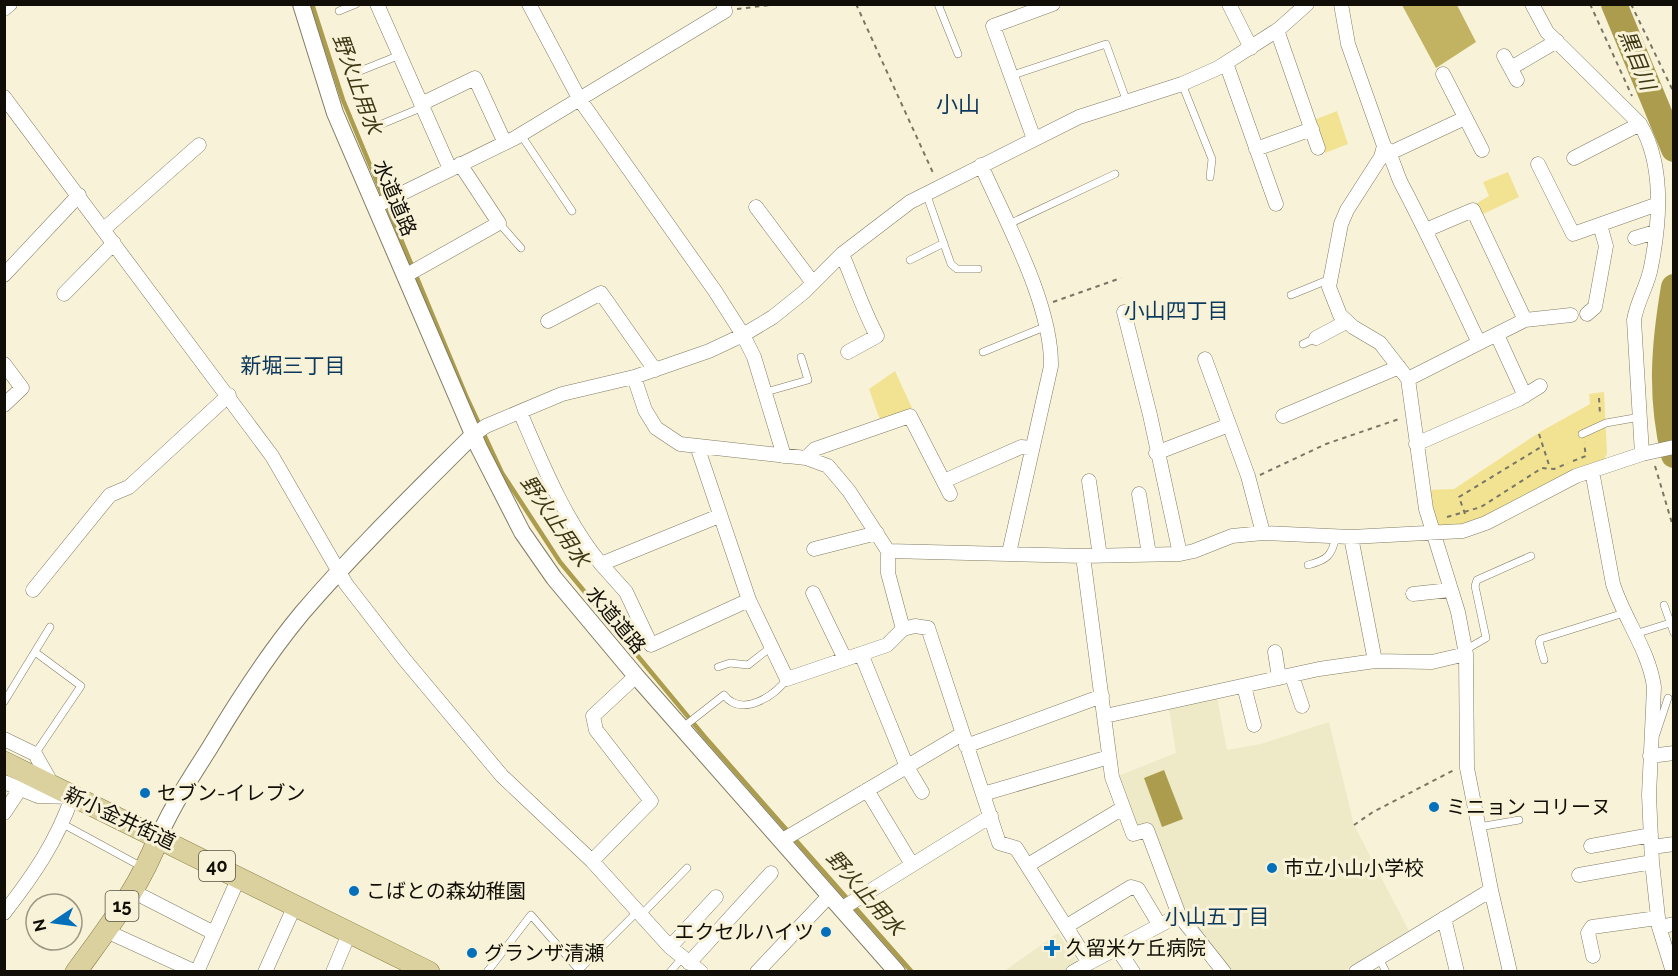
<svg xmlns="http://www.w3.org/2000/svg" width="1678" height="976" font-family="Raleway,'Noto Sans JP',sans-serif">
<rect width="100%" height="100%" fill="#f8f3d8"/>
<path fill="#eee9c6" d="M1217 697 1227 750 1261 744 1329 722 1354 825 1410 933 1344 971H1232L1183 909 1150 822 1137 827 1118 776 1176 753 1169 709Z
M1058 933 1078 963 1065 971 1003 972Z"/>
<path fill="#f2e393" d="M1337 111 1348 144 1325 153 1314 120Z
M1508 172 1519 197 1481 215 1477 203 1489 196 1483 182Z
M895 371 912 408 880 420 869 389Z
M1604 392 1607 453 1604 461 1470 523 1437 528 1427 490 1454 489 1540 432 1590 404 1589 394Z"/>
<path fill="#c2b363" d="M1402 5H1457L1476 42 1436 68Z"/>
<path fill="#ac9d4e" d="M1164 770 1183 819 1162 827 1144 778Z"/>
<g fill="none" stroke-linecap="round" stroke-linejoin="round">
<path stroke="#ac9d4e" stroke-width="4.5" d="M312 4 343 100 467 398 502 473 560 562 704 736 912 972"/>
<path stroke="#ac9d4e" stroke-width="26" d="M1614 4 1674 149
M1674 287C1664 346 1660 396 1674 455"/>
<defs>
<path id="service" d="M938 4 958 54
M339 11 356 4
M360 71 400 55
M1010 76 1106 44 1127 102
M1182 84 1212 159 1210 177
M382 124 423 107
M521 135 572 211
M926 193 951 264 957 269H978
M499 223 521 248
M1007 225 1115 174
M910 260 944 243
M1291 295 1330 279
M1303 344 1316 338
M983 352 1047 326
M766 392 808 380 801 357
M1582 434 1606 423 1640 417
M1308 565C1327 560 1332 556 1336 536
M1664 605 1674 633
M1635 634 1670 623
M1465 650 1486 638 1475 586 1477 580 1531 556
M1544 660 1539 642 1541 639 1624 613
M718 667 730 663 748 665 771 647
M4 702 50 627
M682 728 724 695C742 718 774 696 787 679
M1656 734 1668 698
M35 754 81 686 35 652
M63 824 142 867
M1479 827 1519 820
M641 915 687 868
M1379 958 1386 972
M487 972 531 915 579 970 638 911
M670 972 682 958"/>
<path id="minor" d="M377 4 450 169
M529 4 580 100 715 291 743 335 754 357 784 456
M1229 4 1251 48
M1341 4 1348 44 1384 146 1381 157 1347 210 1341 224 1329 287 1340 315 1353 327 1380 343 1408 379 1426 509 1458 612 1466 654 1467 768 1491 890 1510 972
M1532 4 1547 32 1640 124C1664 164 1660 222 1651 267 1648 285 1637 301 1634 320L1642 454
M4 9 10 4
M1277 30 1318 148
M1504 56 1517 80
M1226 63 1276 204
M1511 68 1557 41
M1443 74 1482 150
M4 97 272 456 346 584 404 659 502 776 592 861 670 947 701 972
M421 104 475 78 505 143
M1034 139 993 26 1053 4
M1384 146C1393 156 1395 171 1401 183 1429 236 1454 290 1479 343L1525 320 1571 315
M1256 149 1312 129
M1390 153 1465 118
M1574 158 1640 124
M1538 164 1573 234 1658 204
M981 165C1006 222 1052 304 1051 366L1009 553
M376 206 515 138 725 11 723 4
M756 207 813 283
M104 229 199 145
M1426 230 1473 210 1525 320
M1635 238 1655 232
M842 254C854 282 863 310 877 336L848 352
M4 275 79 195
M405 276 499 223 460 164
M64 294 114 243
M1124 312 1150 415 1180 554
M1587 314 1595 307 1606 246 1600 225
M548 321 601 293 655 370
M1497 335 1525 396
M1316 338 1346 322
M1205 359 1248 476 1263 533
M4 364 22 388 4 405
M634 377 645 410 656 428 680 444 806 458 828 466 849 491 888 551 1083 556 1180 554 1194 551 1232 536 1263 533 1351 537 1463 531 1486 523 1576 476 1642 454 1674 447
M1408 379 1479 343
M520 412C542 463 565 521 601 564L719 516
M1283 416 1399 367
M473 435 486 426 562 394 634 377 709 351 743 335 773 317 804 292 842 254 910 202 1079 117 1182 84 1218 68 1279 29 1307 4
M1416 444 1519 399 1540 386
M697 446 749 600 787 679 887 645 903 629 915 626 928 628 999 843 1016 848 1089 963 1179 915 1224 972
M1156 453 1229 425
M806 458 815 449 910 416 950 494
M1592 471 1613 584C1624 619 1649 650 1654 687L1649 795 1652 862 1659 927 1673 972
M944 481 1021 447 1032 448
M1089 481 1100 556
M1139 494 1149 554
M1351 537 1375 661
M814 549 877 533
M888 551V573L903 629
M1083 556 1112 777 1133 834 1147 830 1179 915
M601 564 626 592 651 645 749 600
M33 590 110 495 129 487 229 395
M813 593 845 659
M1413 594 1450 590
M1275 652 1279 678
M862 656 907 767 922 792
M1292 676 1302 706
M1244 686 1254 725
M1105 716 1319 669 1375 661 1432 662 1466 654
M4 739 35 754 52 784
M966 746 1102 696
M1650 756 1674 753
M4 782 38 796 72 797C57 841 33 876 4 913
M867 790 911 863
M983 794 1109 757
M4 813 20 789
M781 841 962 734
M1591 846 1651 835
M1652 847 1674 844
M592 861 651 801 596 730 593 716 636 676
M1028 865 1123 808
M1579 875 1652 862
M132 891 214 933
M841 909 991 816
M1444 918 1457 972
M1067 926 1131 887 1138 889 1159 924
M1659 927 1674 924
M106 931 196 972
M670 947 716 897
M1117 948 1133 972
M1593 956 1588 933 1592 927 1657 918
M689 963 771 873
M197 972 239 877
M265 972 296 903
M333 972 350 931
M757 972 829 896
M1073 972 1089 963
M1356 972 1491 890"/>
<path id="tertiary" d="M301 4 335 113 479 448 522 532 554 578 636 676 897 972
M159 836C173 805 191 777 209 749 237 702 267 655 302 613 355 551 415 493 473 435"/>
<path id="primary" d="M4 762 429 972
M76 972C107 929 141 886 159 836"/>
</defs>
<use href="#service" stroke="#817c64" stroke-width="8"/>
<use href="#minor" stroke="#817c64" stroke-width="15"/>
<use href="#tertiary" stroke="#817c64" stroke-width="18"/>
<use href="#primary" stroke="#847940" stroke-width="22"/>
<path stroke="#7a7666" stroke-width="2" stroke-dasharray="4.5 4.5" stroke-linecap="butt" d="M856 4 934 175
M1590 4 1632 96
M1631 4 1674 93
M737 9 779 4
M1053 302 1121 278
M1599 398 1600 414
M1539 434 1550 468
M1573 461 1586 456 1584 443
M1655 466 1674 530
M1260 475 1326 444 1399 419
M1465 514 1459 497 1541 447
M1447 517 1481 507 1542 468 1554 469 1568 463
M1354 825 1373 812 1454 770"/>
<use href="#service" stroke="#fff" stroke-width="7"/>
<use href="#minor" stroke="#fff" stroke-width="14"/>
<use href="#tertiary" stroke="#fff" stroke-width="16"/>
<use href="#primary" stroke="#dbd19f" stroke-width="21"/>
</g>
<g fill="#046fba" stroke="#f8f3d8" stroke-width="2">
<circle cx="145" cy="793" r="6"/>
<circle cx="1434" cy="807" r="6"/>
<circle cx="1272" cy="868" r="6"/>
<circle cx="354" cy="891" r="6"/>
<circle cx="826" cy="932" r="6"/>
<path d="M1049 939h6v6h6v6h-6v6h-6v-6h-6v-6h6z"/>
<circle cx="472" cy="953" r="6"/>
</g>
<g text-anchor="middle" stroke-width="6" stroke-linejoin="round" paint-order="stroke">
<g fill="#f8f3d8" stroke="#565345" stroke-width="1.5">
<rect x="199" y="851" width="36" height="30" rx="4.5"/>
<rect x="105.5" y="891" width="33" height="30" rx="4.5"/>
</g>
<g font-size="18" font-weight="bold" fill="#100e06">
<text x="217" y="872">40</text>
<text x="122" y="912">15</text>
</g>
<g font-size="20" fill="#100e06" stroke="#f8f3d8">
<text transform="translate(395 198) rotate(67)" y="7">水道道路</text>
<text transform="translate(616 620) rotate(50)" y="7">水道道路</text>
<text transform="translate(120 818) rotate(25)" y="7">新小金井街道</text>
</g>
<g font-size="20" fill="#100e06" stroke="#f8f3d8" text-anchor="start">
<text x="157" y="800">セブン-イレブン</text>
<text x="1446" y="814">ミニョン コリーヌ</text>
<text x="1284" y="875">市立小山小学校</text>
<text x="366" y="898">こばとの森幼稚園</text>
<text x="814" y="939" text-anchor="end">エクセルハイツ</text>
<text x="1066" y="955">久留米ケ丘病院</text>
<text x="484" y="960">グランザ清瀬</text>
</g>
<g font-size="21" font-style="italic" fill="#3e3714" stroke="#f8f3d8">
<text transform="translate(1637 60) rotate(68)" y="7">黒目川</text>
<text transform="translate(357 84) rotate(70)" y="7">野火止用水</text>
<text transform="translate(555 521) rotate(56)" y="7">野火止用水</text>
<text transform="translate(865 893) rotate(49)" y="7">野火止用水</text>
</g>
<g font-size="21" fill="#0c385c" stroke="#f8f3d8">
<text x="1176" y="318">小山四丁目</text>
<text x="293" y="373">新堀三丁目</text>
<text x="1217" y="924">小山五丁目</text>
</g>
<g font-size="22" fill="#0c385c" stroke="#f8f3d8">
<text x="958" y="112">小山</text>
</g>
</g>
<rect width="1678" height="976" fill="none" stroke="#100e06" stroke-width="12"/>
<g transform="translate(54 922) rotate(257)"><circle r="28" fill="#f8f3d8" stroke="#9b9784" stroke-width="1.5"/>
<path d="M0-4.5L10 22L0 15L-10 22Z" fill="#046fba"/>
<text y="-9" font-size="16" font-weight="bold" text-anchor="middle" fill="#100e06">N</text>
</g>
</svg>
